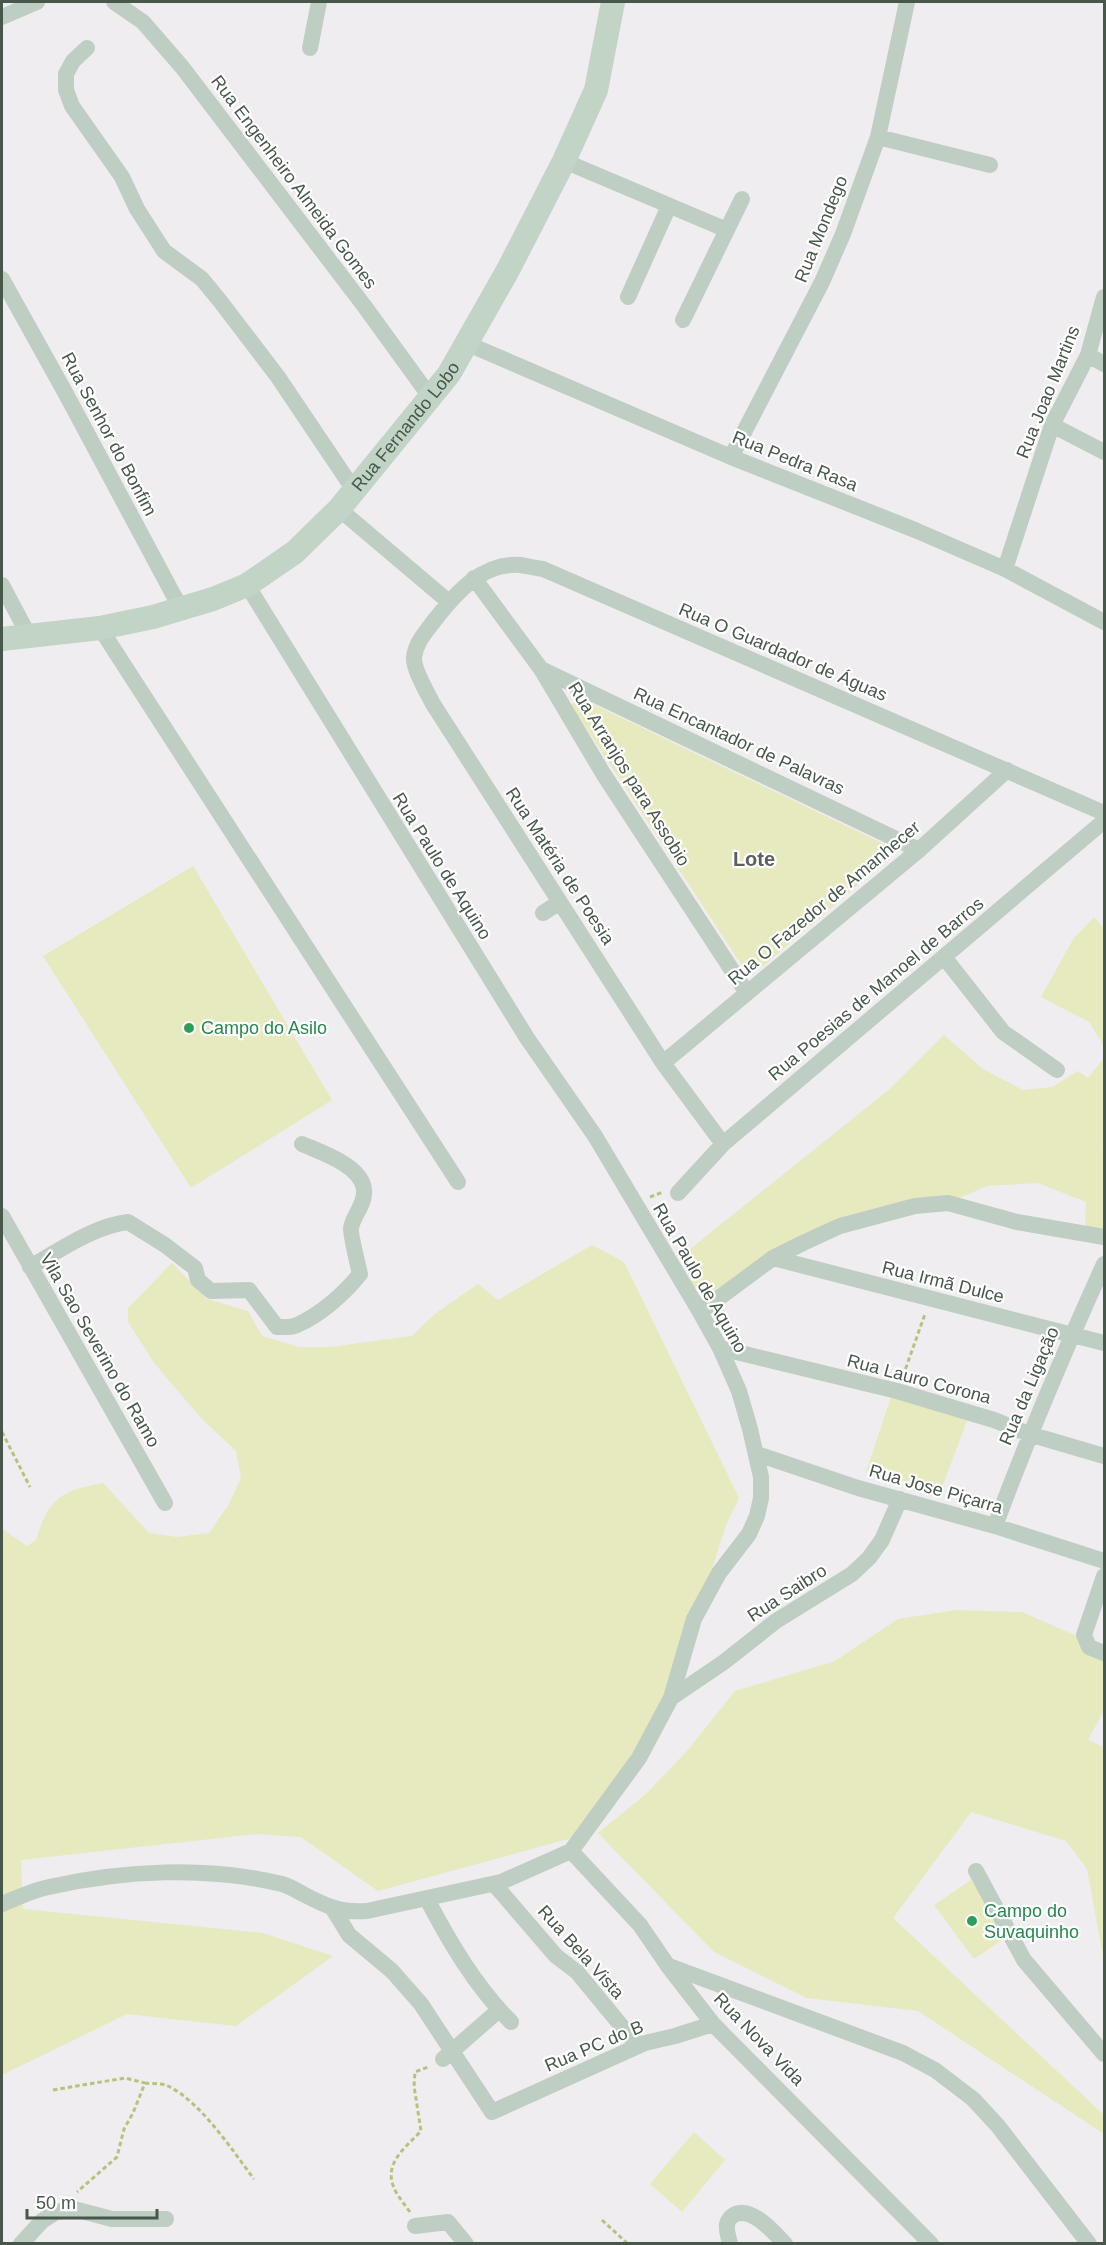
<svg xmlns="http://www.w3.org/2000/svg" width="1106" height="2245" font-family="Arial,sans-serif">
<rect width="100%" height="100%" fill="#efedef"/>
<path fill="#e7e9bf" d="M580 698 886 845 888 859 761 968 743 967 571 705Z
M193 866 332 1100 191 1188 43 956Z
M1094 917 1104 928V1046L1089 1022 1041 997 1074 938Z
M944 1035 983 1069 1023 1090 1052 1087 1078 1071 1088 1078 1104 1058V1144L1101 1147 1104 1148V1230L1085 1233 1086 1202 1038 1183 987 1186 948 1203 840 1226 721 1296 692 1287 684 1254 891 1088Z
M592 1245 624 1262 739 1498 726 1525 677 1677 639 1758 583 1835 378 1891 301 1837 256 1834 21 1860 23 1909 263 1933 333 1956 236 2026 127 2014 2 2075V1529L27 1546 36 1540C49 1498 60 1491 103 1483L149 1533 177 1537 209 1533 229 1504 241 1478 236 1451 200 1417 155 1364 128 1322V1308L172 1263 207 1299 248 1311 262 1336 299 1347H330L412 1336 436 1313 478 1284 498 1300Z
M892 1394 968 1418 941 1490 866 1472Z
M956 1610 1022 1612 1079 1637 1104 1658V1710L1088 1740 1104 1747V1957L1103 1956 1087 1869 1066 1841 971 1812 893 1918 1104 2115V2134L918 2011 807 1998 714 1952 598 1833 646 1794 687 1751 735 1691 835 1661 898 1619Z
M971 1880 1008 1936 974 1959 934 1905Z
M694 2132 725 2160 682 2212 650 2184Z"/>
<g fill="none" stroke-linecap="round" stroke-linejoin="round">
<path stroke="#b6c37c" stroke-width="3" stroke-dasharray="4.5 3" stroke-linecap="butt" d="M650 1197 663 1192
M903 1376 925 1314
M2 1432 30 1487
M145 2083C152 2084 162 2083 168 2086 201 2102 232 2150 254 2179
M53 2090 125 2078 145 2083 133 2113 124 2129 117 2157 77 2192
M410 2212C405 2205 400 2199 396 2192 381 2165 404 2149 421 2131L414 2086 415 2072 428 2067
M602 2220 628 2244"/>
<path stroke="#bfcec2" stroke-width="16" d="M114 2 143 22 182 67 365 307 431 398
M2 17 37 2
M87 48 73 61 66 74V90L72 106 122 177 137 209 164 251 202 279 220 301 278 377 354 490
M310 48 319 2
M878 137 990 165
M564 161 727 230
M2 279 66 394 181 609
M628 297 669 206
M683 320 742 199
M468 344 731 457 915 530 1005 569 1104 622
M1088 355 1104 364
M1052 425 1104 452
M731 457 822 282 843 234 878 137 907 2
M339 509 449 602
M1005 569 1052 425 1088 355 1104 297
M474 578 541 669 604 775 747 993
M2 585 29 636
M100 628 458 1182
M541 669 919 850
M543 913 560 902
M944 957 1003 1032 1057 1070
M663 1063 919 850 1007 770
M723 1144 663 1063 433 704C427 692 413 669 414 657 416 642 426 632 434 621 455 594 482 562 520 565 527 566 535 568 543 569L1104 813
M678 1193 723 1144 1104 821
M2 1216 165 1503
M773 1258 1104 1343
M30 1267C60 1250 94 1226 128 1222L165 1245 195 1268 198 1280 211 1291 249 1290 277 1327C284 1327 291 1328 297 1325 320 1315 344 1294 360 1274 358 1265 350 1233 351 1228 353 1215 366 1204 364 1189 361 1165 320 1152 302 1144
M700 1312 773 1258 803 1243 840 1226 915 1206 948 1203 1017 1222 1104 1237
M720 1348 897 1391 994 1420 1029 1434 1104 1456
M757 1454 858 1488 995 1526 1104 1561
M995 1526C1028 1437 1065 1350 1104 1264
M1104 1576 1084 1635 1089 1647 1104 1653
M671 1698 724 1662 776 1621 852 1574 869 1558 882 1540 900 1499
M571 1851 640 1925 668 1966 713 2024 931 2244
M976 1871 1024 1960 1104 2054
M494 1884 556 1956 577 1972 638 2046
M427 1899C450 1943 476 1987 511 2022
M2 1904C17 1898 33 1890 49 1887 124 1870 207 1866 282 1884 289 1886 296 1890 303 1894 326 1906 340 1913 367 1911L501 1882 571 1851 639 1758 671 1698 694 1619 719 1573 749 1534 757 1516 761 1498V1477L750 1429 739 1391 720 1348 700 1312 595 1136 527 1038 247 585
M333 1909 349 1935 392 1971 421 2004 492 2112 645 2043 675 2036 713 2024
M669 1966 903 2053 935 2070 973 2099 998 2126 1089 2244
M443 2059 499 2010
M415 2226 448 2222 466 2244
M21 2244 42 2221 56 2212 74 2209 112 2219H166
M730 2244C729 2238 726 2231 727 2225 727 2221 729 2220 731 2217 748 2202 774 2232 785 2244"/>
<path stroke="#c1d4c5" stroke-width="24" id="s1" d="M2 639 100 628 153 617 213 599 247 585 295 552 339 509 449 374 508 270 564 161 596 90 613 2"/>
</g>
<g fill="#2e9e5b" stroke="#fff" stroke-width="2">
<circle cx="189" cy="1028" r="6"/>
<circle cx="972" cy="1921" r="6"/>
</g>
<g text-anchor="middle" stroke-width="4.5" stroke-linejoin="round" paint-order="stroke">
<g font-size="18" fill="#47584a" stroke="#fff">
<text transform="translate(294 182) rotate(53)" y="6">Rua Engenheiro Almeida Gomes</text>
<text transform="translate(821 229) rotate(-68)" y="6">Rua Mondego</text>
<text transform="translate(1048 392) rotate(-68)" y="6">Rua Joao Martins</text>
<text dy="6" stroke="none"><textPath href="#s1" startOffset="478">Rua Fernando Lobo</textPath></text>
<text transform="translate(109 434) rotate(62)" y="6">Rua Senhor do Bonfim</text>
<text transform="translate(795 461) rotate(22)" y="6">Rua Pedra Rasa</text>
<text transform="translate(783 652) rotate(23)" y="6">Rua O Guardador de Águas</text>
<text transform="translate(739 741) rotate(25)" y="6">Rua Encantador de Palavras</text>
<text transform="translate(629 774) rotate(58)" y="6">Rua Arranjos para Assobio</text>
<text transform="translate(442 866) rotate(58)" y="6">Rua Paulo de Aquino</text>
<text transform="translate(560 866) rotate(57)" y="6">Rua Matéria de Poesia</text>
<text transform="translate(824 903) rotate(-40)" y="6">Rua O Fazedor de Amanhecer</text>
<text transform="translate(876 989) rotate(-40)" y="6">Rua Poesias de Manoel de Barros</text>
<text transform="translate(700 1278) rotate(60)" y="6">Rua Paulo de Aquino</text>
<text transform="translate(943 1282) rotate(14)" y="6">Rua Irmã Dulce</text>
<text transform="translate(100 1350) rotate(60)" y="6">Vila Sao Severino do Ramo</text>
<text transform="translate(919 1379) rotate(15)" y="6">Rua Lauro Corona</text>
<text transform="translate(1029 1386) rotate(-67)" y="6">Rua da Ligação</text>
<text transform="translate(936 1489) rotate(16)" y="6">Rua Jose Piçarra</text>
<text transform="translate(787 1593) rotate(-33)" y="6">Rua Saibro</text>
<text transform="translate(581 1952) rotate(48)" y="6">Rua Bela Vista</text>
<text transform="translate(759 2039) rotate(46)" y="6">Rua Nova Vida</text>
<text transform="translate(594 2046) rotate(-23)" y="6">Rua PC do B</text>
</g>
<g font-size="18" fill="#27864d" stroke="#fff" text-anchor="start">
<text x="201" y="1034">Campo do Asilo</text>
<text x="984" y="1917">Campo do<tspan x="984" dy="21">Suvaquinho</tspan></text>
</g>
<g font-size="20" font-weight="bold" fill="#5a615c" stroke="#fff">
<text x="754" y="866">Lote</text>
</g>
</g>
<rect width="1106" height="2245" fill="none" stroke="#47584a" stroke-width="6"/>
<path d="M27 2209v9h130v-9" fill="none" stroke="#47584a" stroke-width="3"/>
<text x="36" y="2209" font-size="18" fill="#47584a" stroke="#ffffff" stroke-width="4.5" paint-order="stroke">50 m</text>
</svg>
